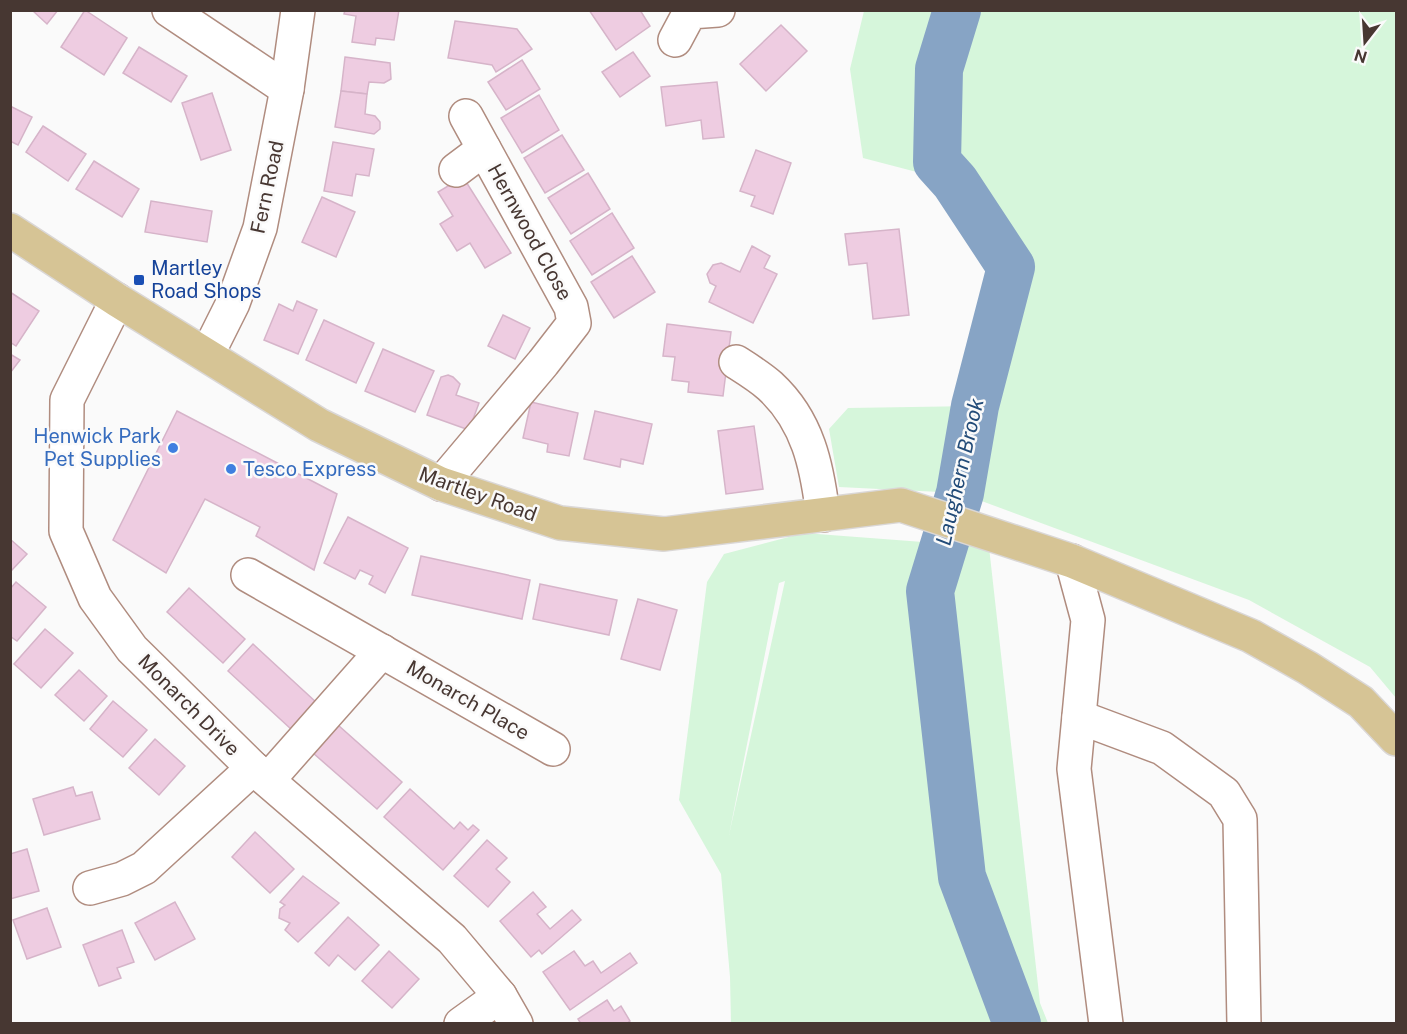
<svg xmlns="http://www.w3.org/2000/svg" width="1407" height="1034" font-family="'Public Sans',sans-serif">
<rect width="100%" height="100%" fill="#fafafa"/>
<g fill="#d6f6db" fill-rule="evenodd">
<path d="M864,11H1396V698L1370,667L1249,600L960,493L839,487L829,429L848,408L975,406L1011,267L955,182L863,158L850,69Z"/>
<path d="M804,533L989,547L1040,1003L1048,1023H731L730,977L721,874L679,800L707,582L724,554ZM785,581L729,835L779,583Z"/>
</g>
<g fill="none" stroke-linecap="round" stroke-linejoin="round">
<path stroke="#87a4c5" stroke-width="48" d="M957,10L939,69L937,162L955,182L1011,267L975,406L960,493L930,591L962,877L1017,1024"/>
</g>
<g fill="#eecce1" stroke="#d6b4c9" stroke-width="1.5">
<path d="M32,10H58L47,24Z"/>
<path d="M85,10L127,38L104,75L61,47Z"/>
<path d="M345,10H399L394,40L376,38L375,45L352,42L356,16L344,14Z"/>
<path d="M589,10H640L650,26L616,50Z"/>
<path d="M455,21L517,29L532,49L496,72L492,65L448,58Z"/>
<path d="M781,25L807,51L766,91L740,64Z"/>
<path d="M139,47L187,76L171,102L123,73Z"/>
<path d="M633,52L650,76L620,97L602,72Z"/>
<path d="M345,57L390,63L391,79L384,83L369,82L367,94L341,91Z"/>
<path d="M522,60L540,89L506,110L488,82Z"/>
<path d="M717,82L724,137L703,139L701,120L666,126L661,87Z"/>
<path d="M341,91L367,94L365,114L375,116L380,122V129L374,134L335,127Z"/>
<path d="M212,93L231,150L201,160L182,103Z"/>
<path d="M539,95L559,130L522,153L501,118Z"/>
<path d="M10,106L32,117L18,145L10,141Z"/>
<path d="M43,126L86,154L68,181L26,152Z"/>
<path d="M562,135L584,170L545,193L524,158Z"/>
<path d="M333,142L374,149L369,176L356,174L352,196L324,191Z"/>
<path d="M756,150L791,163L773,214L751,206L755,196L740,191Z"/>
<path d="M94,161L139,189L122,217L76,189Z"/>
<path d="M588,173L610,209L571,234L548,198Z"/>
<path d="M463,177L511,253L485,268L470,243L457,251L440,224L453,216L438,192Z"/>
<path d="M322,197L355,212L336,257L302,242Z"/>
<path d="M151,201L212,211L207,242L145,232Z"/>
<path d="M612,213L634,248L592,275L570,241Z"/>
<path d="M899,229L909,315L873,319L867,263L849,265L845,234Z"/>
<path d="M752,246L770,256L764,268L777,274L753,323L709,302L716,286L710,283L707,274L713,265L721,263L740,272Z"/>
<path d="M632,256L655,292L614,318L591,282Z"/>
<path d="M10,292L39,311L16,346L10,342Z"/>
<path d="M297,301L317,310L298,354L264,340L279,304L293,311Z"/>
<path d="M503,315L530,328L515,359L488,346Z"/>
<path d="M324,320L374,343L356,383L306,360Z"/>
<path d="M667,324L731,332L723,396L688,392L689,382L672,380L675,357L663,356Z"/>
<path d="M383,349L434,371L415,412L365,391Z"/>
<path d="M10,354L20,360L10,373Z"/>
<path d="M448,375L453,377L460,384L456,395L479,403L469,430L427,415L441,377Z"/>
<path d="M531,402L578,413L569,456L547,452L548,444L523,438Z"/>
<path d="M177,411L337,494L314,570L256,536L260,527L205,499L166,573L113,540Z"/>
<path d="M595,411L652,424L643,464L621,459L620,467L584,459Z"/>
<path d="M754,426L763,489L726,494L718,431Z"/>
<path d="M348,517L408,548L385,593L369,584L373,576L360,570L355,579L324,563Z"/>
<path d="M10,539L27,554L10,572Z"/>
<path d="M421,556L530,580L522,619L412,595Z"/>
<path d="M16,582L46,607L17,641L10,636V589Z"/>
<path d="M540,584L617,600L609,635L533,619Z"/>
<path d="M189,588L245,639L223,663L167,612Z"/>
<path d="M638,599L677,610L660,670L621,659Z"/>
<path d="M45,629L73,653L41,688L14,664Z"/>
<path d="M253,644L317,703L292,730L228,671Z"/>
<path d="M79,670L107,696L84,721L55,695Z"/>
<path d="M113,701L147,730L123,757L90,729Z"/>
<path d="M338,725L402,782L377,809L313,753Z"/>
<path d="M155,739L185,766L159,795L129,768Z"/>
<path d="M73,787L76,796L92,792L100,819L44,835L33,799Z"/>
<path d="M410,789L454,829L460,822L468,830L473,825L479,830L443,870L384,817Z"/>
<path d="M255,832L294,869L270,893L232,857Z"/>
<path d="M487,840L507,858L496,869L510,882L488,907L454,876Z"/>
<path d="M27,849L39,891L10,899V854Z"/>
<path d="M303,876L339,903L298,942L285,930L290,923L279,918L280,909L285,905L280,902Z"/>
<path d="M533,892L546,907L537,914L550,929L572,910L581,920L542,954L539,950L531,957L500,921Z"/>
<path d="M175,902L195,939L155,960L135,923Z"/>
<path d="M47,908L61,947L27,959L13,920Z"/>
<path d="M348,917L379,945L355,970L338,955L329,966L315,953Z"/>
<path d="M122,930L134,962L117,968L121,978L99,986L83,945Z"/>
<path d="M389,951L419,979L392,1008L362,981Z"/>
<path d="M574,951L585,966L593,961L601,973L630,953L637,963L570,1010L543,972Z"/>
<path d="M607,1000L614,1011L621,1006L630,1021L626,1024H581L578,1019Z"/>
</g>
<g fill="none" stroke-linecap="round" stroke-linejoin="round">
<g stroke="#b08c7f" stroke-width="36">
<g id="minor">
<path d="M169,10L287,89"/>
<path d="M675,40L690,12L718,10"/>
<path d="M456,170L484,149"/>
<path d="M117,300L67,400L66,531L95,598L132,649L253,768L452,939L500,996L516,1024"/>
<path d="M207,355L233,303L260,228L287,89L298,10"/>
<path d="M736,362C747,369 760,377 770,386C808,421 817,466 823,515"/>
<path d="M441,484L543,363L574,323L571,307L466,116"/>
<path d="M1072,561L1088,620L1074,769L1106,1024"/>
<path d="M248,575L553,749"/>
<path d="M1079,717L1162,748L1224,793L1240,819L1244,1024"/>
<path d="M268,780L382,651"/>
<path d="M90,888L122,879L144,868L253,768"/>
<path d="M461,1024L500,996"/>
</g>
</g>
<g stroke="#dad7d6" stroke-width="36">
<path id="major" d="M10,230L117,300L319,425L441,484L560,523L664,534L901,505L1072,561L1251,636L1308,668L1361,702L1396,739"/>
</g>
<use href="#minor" stroke="#fff" stroke-width="33"/>
<use href="#major" stroke="#d6c495" stroke-width="33"/>
</g>
<rect fill="#1a4fb4" stroke="#fafafa" stroke-width="2" x="133" y="274" width="12" height="12" rx="3"/>
<g fill="#3f7fe0" stroke="#fafafa" stroke-width="2">
<circle cx="173" cy="448" r="6"/>
<circle cx="231" cy="469" r="6"/>
</g>
<g text-anchor="middle" stroke-width="5" stroke-linejoin="round" paint-order="stroke">
<g font-size="20" fill="#473732" stroke="#fafafa">
<text transform="translate(267 187) rotate(-78)" y="7">Fern Road</text>
<text transform="translate(530 232) rotate(61)" y="7">Hernwood Close</text>
<text transform="translate(478 494) rotate(20)" y="7">Martley Road</text>
<text transform="translate(468 700) rotate(30)" y="7">Monarch Place</text>
<text transform="translate(189 705) rotate(45)" y="7">Monarch Drive</text>
</g>
<g font-size="20" fill="#164399" stroke="#fafafa" text-anchor="start">
<text x="151" y="275">Martley<tspan x="151" dy="23">Road Shops</tspan></text>
</g>
<g font-size="20" fill="#366cbe" stroke="#fafafa" text-anchor="end">
<text x="161" y="443">Henwick Park<tspan x="161" dy="23">Pet Supplies</tspan></text>
<text x="243" y="476" text-anchor="start">Tesco Express</text>
</g>
<g font-size="21" font-style="italic" fill="#224b78" stroke="#fafafa">
<text transform="translate(960 472) rotate(-77)" y="7">Laughern Brook</text>
</g>
</g>
<rect width="1407" height="1034" fill="none" stroke="#473732" stroke-width="24"/>
<g transform="translate(1365 42) rotate(197)" stroke="#fafafa" stroke-width="4.5" paint-order="stroke">
<path d="M0-4.5L10 22L0 15L-10 22Z" fill="#473732"/>
<text y="-9" font-size="16" font-weight="bold" text-anchor="middle" fill="#473732">N</text>
</g>
</svg>
